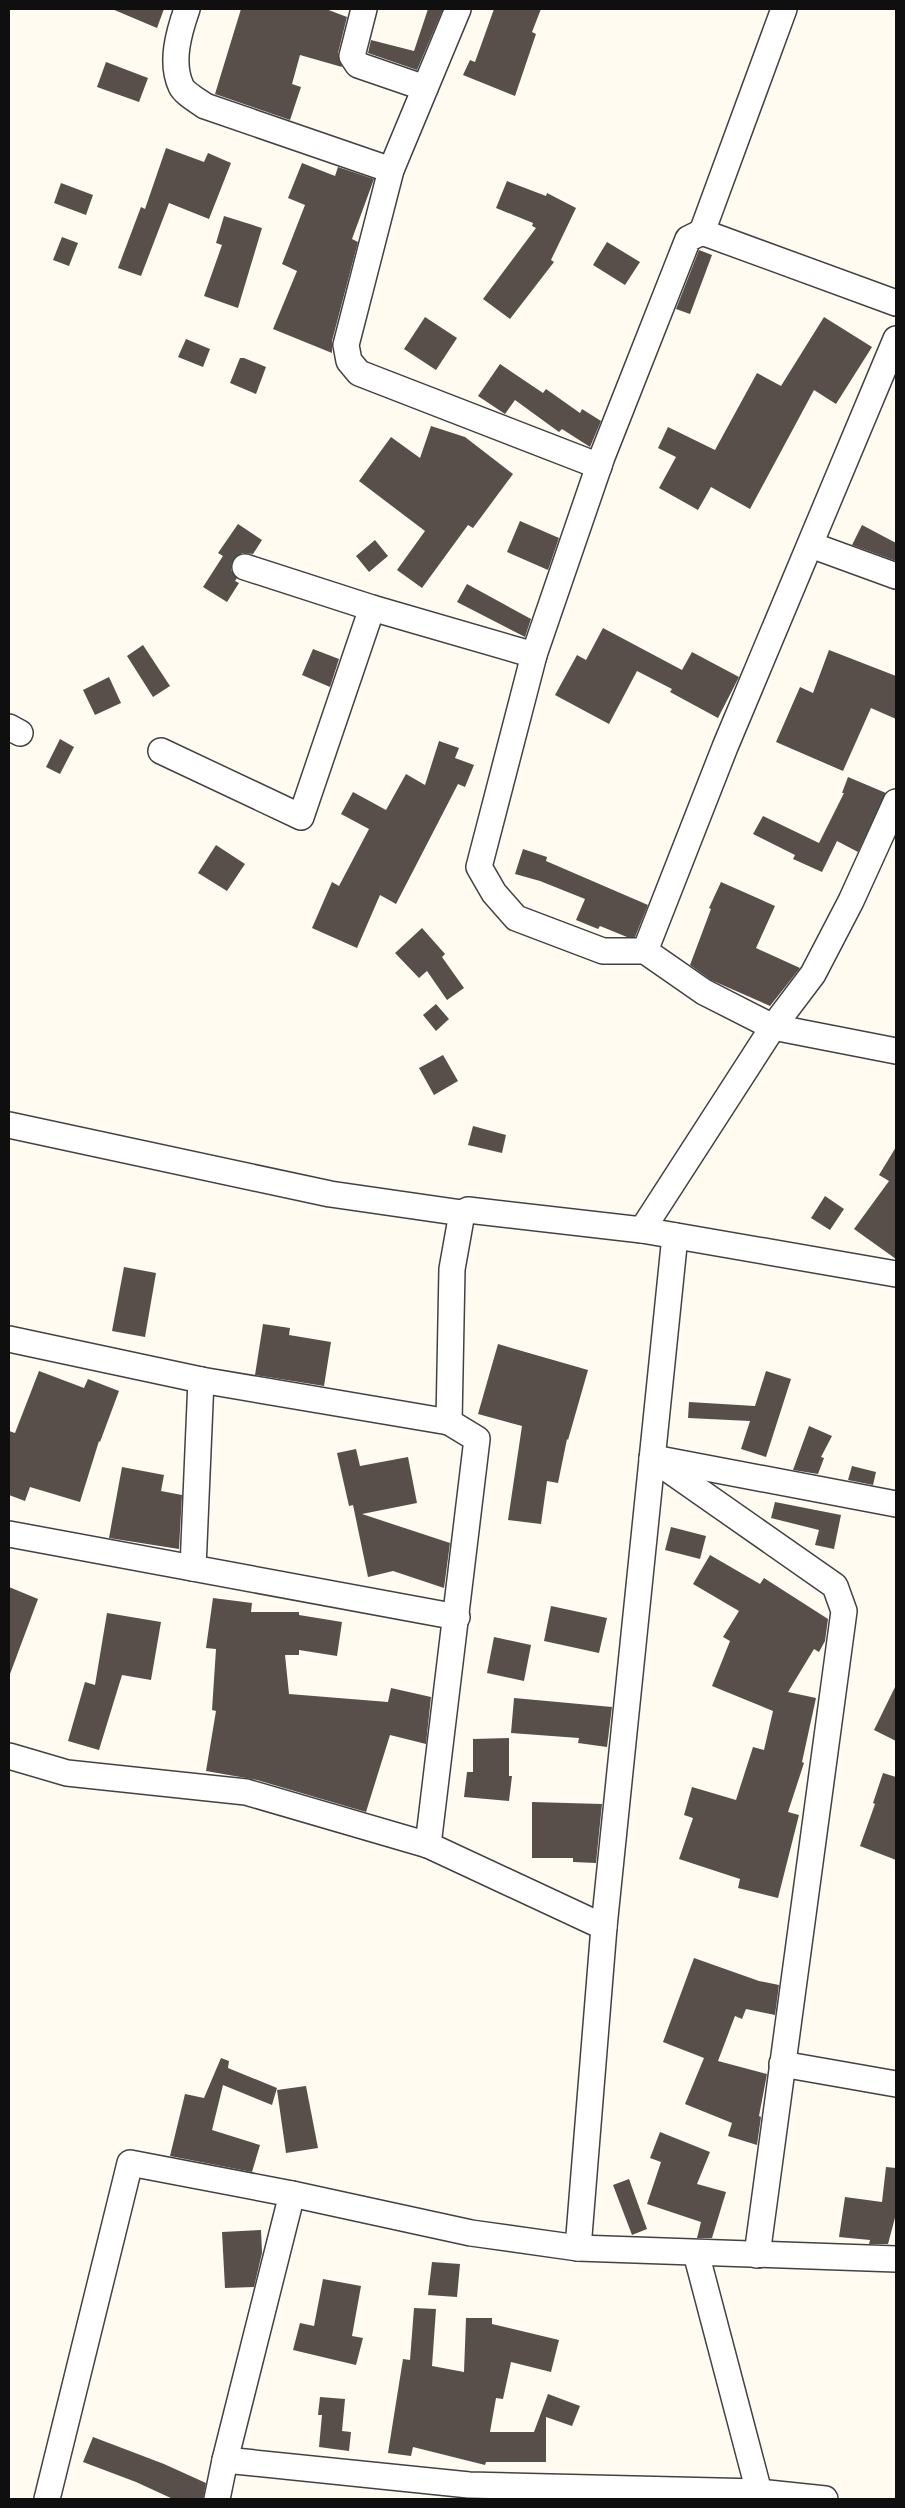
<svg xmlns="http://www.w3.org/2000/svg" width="905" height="2508" font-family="Bitter,serif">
<rect width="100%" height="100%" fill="#fffbf1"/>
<g fill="#584f4a">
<path d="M112,9H164L157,28Z"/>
<path d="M241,9H326L347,17L338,53L342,67L300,55L292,84L301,87L290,120L215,94Z"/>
<path d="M428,9H443L417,70L368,53L371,40L414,51Z"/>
<path d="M494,9H541L532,32L536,34L515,96L463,75L470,60L475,62Z"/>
<path d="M106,62L148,78L139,102L97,87Z"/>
<path d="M166,148L204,162L208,153L231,163L209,219L169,203L141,276L118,268L141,207L145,209Z"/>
<path d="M302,163L335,176L338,167L374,179L352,239L358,242L332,341V353L273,329L297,271L282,264L305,205L288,198Z"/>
<path d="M507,181L546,196L547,193L576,208L551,260L554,262L510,319L483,299L536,228L532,226L533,223L496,208Z"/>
<path d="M61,183L93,195L86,215L54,203Z"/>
<path d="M224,216L262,228L238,308L204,296L222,245L216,243Z"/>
<path d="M62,237L78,243L69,266L53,260Z"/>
<path d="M607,242L640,262L625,285L593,265Z"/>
<path d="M699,250L712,255L690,314L676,309Z"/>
<path d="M425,317L457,338L436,370L404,349Z"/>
<path d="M824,317L872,347L836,404L814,390L750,509L711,487L698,510L659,488L676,457L658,448L668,427L715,450L757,373L781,386Z"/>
<path d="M186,339L210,349L203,367L178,357Z"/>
<path d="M240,358H244L266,367L256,394L230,383Z"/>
<path d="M500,364L543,393L546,389L580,413L582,409L601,421L590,447L562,429L559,432L515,400L505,414L478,396Z"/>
<path d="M431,426L465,437L513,474L473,528L468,525L422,588L397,570L425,531L359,481L391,437L420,458Z"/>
<path d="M520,521L559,538L548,570L507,552Z"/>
<path d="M238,524L262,540L253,554L242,553L232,562L231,570L237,578L235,581L239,583L227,602L203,587L223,556L218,553Z"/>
<path d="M862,525L896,543V561L852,545Z"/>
<path d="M375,540L388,556L369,572L356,556Z"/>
<path d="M467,584L531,619L525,637L457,602Z"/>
<path d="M603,628L682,670L692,652L739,677L718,718L670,692L672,689L637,671L609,724L555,695L577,655L586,660Z"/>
<path d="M143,645L170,686L153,697L127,656Z"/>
<path d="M313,649L339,659L330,687L302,675Z"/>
<path d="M829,650L896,676V719L871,708L843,771L776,742L800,687L813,693Z"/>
<path d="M109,677L121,703L95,715L83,690Z"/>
<path d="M60,739L74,747L60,774L46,767Z"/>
<path d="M439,741L459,748L455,758L474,765L465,787L458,784L396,904L380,895L357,948L312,928L332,882L339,886L369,829L341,814L353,792L386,810L406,774L425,785Z"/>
<path d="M848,777L886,793L858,852L837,841L822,872L793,859L795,855L753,834L763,816L819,843L844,793H842Z"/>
<path d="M216,845L245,864L227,891L198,873Z"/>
<path d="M523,849L547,857L546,861L648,905L635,937H627L600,926L598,929L576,920L585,899L540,881L515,874Z"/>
<path d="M721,882L775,906L756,948L800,968L770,1006L711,980L690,965L711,909L709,908Z"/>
<path d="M422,928L445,954L442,957L464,988L447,1000L427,971L419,978L395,953Z"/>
<path d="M436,1004L449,1019L436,1031L423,1015Z"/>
<path d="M443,1055L458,1081L434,1095L419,1068Z"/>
<path d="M473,1126L506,1135L502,1153L468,1145Z"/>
<path d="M896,1147V1259L854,1229L889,1181L879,1175Z"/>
<path d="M825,1196L844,1209L830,1230L811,1218Z"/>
<path d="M124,1267L156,1273L145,1337L112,1331Z"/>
<path d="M263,1324L290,1328L289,1335L331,1342L324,1386L255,1375Z"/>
<path d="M498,1344L588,1370L568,1440L567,1439L558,1483L547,1481L541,1524L508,1520L522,1426L478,1414Z"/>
<path d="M39,1371L84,1388L88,1379L119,1391L100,1442L99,1441L80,1502L30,1487L25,1501L9,1495V1431L15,1433Z"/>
<path d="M766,1371L791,1379L766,1457L741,1449L750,1421L688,1418L689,1402L755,1406Z"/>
<path d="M809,1426L832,1436L821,1457L824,1458L818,1474L793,1470Z"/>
<path d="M356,1449L360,1466L408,1457L417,1503L362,1514L450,1543L444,1588L393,1571L368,1577L353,1505L349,1506L337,1453Z"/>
<path d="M852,1466L876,1472L873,1485L848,1480Z"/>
<path d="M122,1467L164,1475L161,1491L182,1495L179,1549L109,1538Z"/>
<path d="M775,1502L841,1515L834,1549L815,1545L819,1530L771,1518Z"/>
<path d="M671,1527L706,1536L700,1559L665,1550Z"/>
<path d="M710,1555L760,1584L764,1578L828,1619L825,1641L819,1652L814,1649L788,1692L816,1698L802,1762L804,1763L788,1812L799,1815L778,1898L738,1888L740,1879L679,1859L693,1818L684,1815L692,1787L736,1800L753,1747L764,1750L773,1711L712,1686L730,1641L723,1637L739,1611L693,1584Z"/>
<path d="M9,1587L38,1599L10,1674H9Z"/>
<path d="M213,1598L252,1603L251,1612H299V1615L342,1622L337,1656L299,1650V1655H285L289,1694L388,1702L391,1688L431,1697L426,1744L390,1735L366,1812L257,1780L206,1771L216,1711L212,1710L216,1649L206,1648Z"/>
<path d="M551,1606L607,1618L599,1653L544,1641Z"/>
<path d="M107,1613L161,1622L151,1680L122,1675L99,1750L68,1741L85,1682L95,1685Z"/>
<path d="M494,1637L531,1645L524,1681L487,1673Z"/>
<path d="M896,1685V1741L874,1730Z"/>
<path d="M514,1698L612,1707L607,1747L578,1743L579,1738L511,1733Z"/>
<path d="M509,1738V1776H512L509,1801L464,1797L467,1772H473V1739Z"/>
<path d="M883,1773L896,1777V1860L860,1846L875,1804L873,1803Z"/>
<path d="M532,1802L602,1804L596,1863L573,1862V1858H532Z"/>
<path d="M694,1958L759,1981L779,1985L775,2015L746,2009L742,2019L735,2016L718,2061L767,2074L759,2116L761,2117L757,2145L728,2136L732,2123L685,2104L704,2058L663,2042Z"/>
<path d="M221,2058L229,2061L228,2068L277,2088L272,2105L223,2085L212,2130L260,2145L252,2172L170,2156L185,2094L204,2098Z"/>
<path d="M306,2086L318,2148L286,2153L277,2090Z"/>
<path d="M660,2132L710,2152L697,2184L726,2192L712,2238H697L701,2222L647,2204L661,2162L650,2158Z"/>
<path d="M886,2167L896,2168V2214L888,2244H869L870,2240L839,2237L845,2197L882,2202Z"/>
<path d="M629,2179L647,2229L632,2235L613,2185Z"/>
<path d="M261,2230L262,2253L254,2287L225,2288L222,2232Z"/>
<path d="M432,2262L460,2264L457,2297L428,2295Z"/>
<path d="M323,2279L361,2286L352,2336L363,2338L356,2365L293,2350L300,2323L314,2326Z"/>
<path d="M414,2308L436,2309L432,2366L464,2372L466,2318H492V2324L559,2340L551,2372L511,2362L503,2399L496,2398L490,2432H534L548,2394L580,2406L572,2426L546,2417V2462H486L485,2465L413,2447L411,2456L388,2453L403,2359L410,2360Z"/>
<path d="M320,2397L345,2399L342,2431L351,2432L349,2451L319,2447L322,2415H318Z"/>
<path d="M93,2437L164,2464L206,2483L203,2499H173L136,2482L83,2462Z"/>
</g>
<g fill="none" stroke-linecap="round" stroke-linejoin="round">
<g stroke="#424242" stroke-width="28">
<g id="minor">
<path d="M187,9C179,32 170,62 181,86C184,93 198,101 205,106L391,170"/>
<path d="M364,9L352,56L358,65L425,88"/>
<path d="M458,9L391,170L346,345L349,361L359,373L599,466"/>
<path d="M702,232L784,9"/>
<path d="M896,303L702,232L688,239L602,457L534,655L479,867L494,893L516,918L603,951H645L704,992L773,1027L896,1051"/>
<path d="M811,545L896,576"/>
<path d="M245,567L372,608L534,655"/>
<path d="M9,727L20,733"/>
<path d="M161,751L301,817L372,608"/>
<path d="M645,951L725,747L896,339"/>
<path d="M9,1125L330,1194L462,1213"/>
<path d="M642,1230L773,1027L813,974L851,901L896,802"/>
<path d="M9,1339L201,1380L449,1422"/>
<path d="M652,1458L835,1586L844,1611L757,2255"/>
<path d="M659,1459L896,1504"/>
<path d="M9,1534L457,1617"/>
<path d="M193,1568L201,1380"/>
<path d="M9,1756L67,1773L246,1792L428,1845L604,1927"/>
<path d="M428,1845L477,1439L449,1422L452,1269L462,1213L468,1210L642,1230L896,1274"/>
<path d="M782,2064L896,2084"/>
<path d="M578,2248L604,1927L675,1236"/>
<path d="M696,2253L759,2492L767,2499"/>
<path d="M225,2460L469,2485L759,2492L825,2499"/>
<path d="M47,2499L130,2163L292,2194L471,2233L578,2248L896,2259"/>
<path d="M217,2499L225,2460L292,2194"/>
</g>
</g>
<use href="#minor" stroke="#fff" stroke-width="25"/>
</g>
<rect width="905" height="2508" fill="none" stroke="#0f0f0f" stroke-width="20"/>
</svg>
